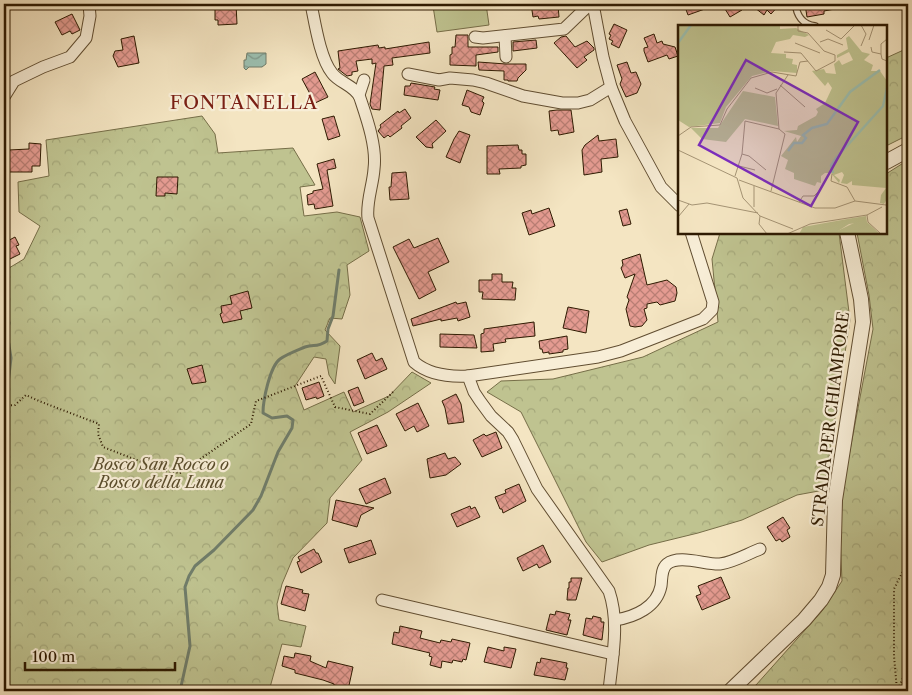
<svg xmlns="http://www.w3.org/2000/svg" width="912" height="695" font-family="'Libre Caslon Text',serif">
<defs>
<pattern id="forest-crowns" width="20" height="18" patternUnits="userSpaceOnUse" patternTransform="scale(1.25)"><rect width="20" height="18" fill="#bfc390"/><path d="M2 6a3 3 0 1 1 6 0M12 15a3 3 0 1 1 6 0" fill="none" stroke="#a4a77a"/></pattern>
<pattern id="water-waves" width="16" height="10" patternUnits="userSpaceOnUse" patternTransform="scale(1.25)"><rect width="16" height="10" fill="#9cbfb0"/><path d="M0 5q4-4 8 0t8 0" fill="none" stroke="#809a8d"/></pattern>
<pattern id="building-cross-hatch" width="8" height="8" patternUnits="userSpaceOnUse" patternTransform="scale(1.25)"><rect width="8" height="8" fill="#e49b91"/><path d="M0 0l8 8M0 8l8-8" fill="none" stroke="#b97e74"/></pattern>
</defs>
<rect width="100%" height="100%" fill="#f4e5c2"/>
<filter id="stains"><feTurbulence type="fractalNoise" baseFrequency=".004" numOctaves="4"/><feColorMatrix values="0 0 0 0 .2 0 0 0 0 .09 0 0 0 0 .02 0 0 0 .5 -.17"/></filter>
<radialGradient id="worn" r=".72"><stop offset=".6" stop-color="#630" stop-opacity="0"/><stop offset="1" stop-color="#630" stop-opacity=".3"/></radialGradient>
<path fill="#bfc390" stroke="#766e48" d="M452,4H486L489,25L437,32L433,6Z"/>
<g fill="url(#forest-crowns)" stroke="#766e48">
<path d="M908,48V135L886,146V58Z"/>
<path d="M202,116L215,134L218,153L293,148L315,185L300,187L304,216L337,212L360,217L369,251L347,265L350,295L342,319L330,318L325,330L340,346L335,384L329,375L326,359L314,357L295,386L304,410L344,392L353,412L389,396L412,372L431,383L388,412L350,432L362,460L330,498L327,523L293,558L282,584L277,604L279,620L306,626L301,647L282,644L269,691H4V271L24,259L40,226L19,212L18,182L49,176L46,140Z"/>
<path d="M908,160V691H747L756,685L822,611L842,581L840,535L843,487L873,329L869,295L857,233L886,232V174Z"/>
<path d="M720,233H839L850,320L824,490L797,495L742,520L698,533L649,545L602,562L586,542L521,412L487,392L501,381L553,379L643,357L718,322L712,259Z"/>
</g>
<path fill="url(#water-waves)" stroke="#707d6a" d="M247,53H266V64L262,67H249L246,70L244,68V60H246Z"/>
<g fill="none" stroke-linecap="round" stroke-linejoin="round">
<g stroke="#707d6a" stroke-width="3">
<path d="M4,314L9,323L7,333L11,358L7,392L4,405"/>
<path d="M180,691L190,646L185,587L189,576L195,566L214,550L253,510L261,496L278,452L292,428L293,420L287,416L272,418L263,413C263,400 270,366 280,359C287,354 298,350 305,347C315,344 316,348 327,341L328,329L333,316L339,270"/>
</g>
</g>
<g fill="url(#building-cross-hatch)" stroke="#2e1a01">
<path d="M215,4H236L237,24L218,25V20H215Z"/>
<path d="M531,4L558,5L559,17L539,19L538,16L533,17Z"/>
<path d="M684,4H716V5L688,15Z"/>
<path d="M722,4H739L742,10L730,17Z"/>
<path d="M750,4H780L771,14L767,10L764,15Z"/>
<path d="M805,4H839L840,8L824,11V14L807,17Z"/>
<path d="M72,14L80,30L72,34L70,31L62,35L55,22Z"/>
<path d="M614,24L627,30L619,48L611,44L613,41L609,39L611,35L609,34Z"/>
<path d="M654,34L657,43L662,41L663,44L675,47L678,56L669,59L667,55L648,62L644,51V48L648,47L644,38Z"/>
<path d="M456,35H468V47H498V52L476,55V66L450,65V55L452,54V47H455Z"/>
<path d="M134,36L139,63L118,67L113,56L115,51L123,50L121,39Z"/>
<path d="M566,36L575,47L587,41L594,48V50L584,57L587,60L577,68L554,43L561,37Z"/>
<path d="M536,40L537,48L513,51V42Z"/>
<path d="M429,42L430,53L392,58L393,65L384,66L380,110L372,109L370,104L376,63L372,64V59L356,61L358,71L352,72V75L347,76L338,69L340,68L338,51L378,45L379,48L385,47V49Z"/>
<path d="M478,62L506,64H526V70L518,78L517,81H508V80H504V71L479,70Z"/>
<path d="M627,62L631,73L636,72L641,84L637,93L626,97L620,84L622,79L617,65Z"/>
<path d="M315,72L328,97L315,103L302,79Z"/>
<path d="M411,83L435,87L434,89L440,90L438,100L404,95L405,86H410Z"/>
<path d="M467,90L484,97L482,101L484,103L480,115L471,112L469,107L462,105Z"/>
<path d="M405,109L411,118L401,126L402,128L390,137L388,135L384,138L378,131L381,127L380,125L398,111L399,113Z"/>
<path d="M557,110H571L574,132L559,135L558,130L551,131L549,111Z"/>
<path d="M334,116L340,136L328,140L322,119Z"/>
<path d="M436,120L446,131L432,144L433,148L426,147L416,137Z"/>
<path d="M459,131L470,135L460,163L446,157L454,139Z"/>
<path d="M598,135L599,141L616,139L618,157L601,159L602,172L584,175L582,150L585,145Z"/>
<path d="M29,143L41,144L40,166H32V172H8L9,150L29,149Z"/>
<path d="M518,145L519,150H522V154H526V165L521,166V168L499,169L500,174H487V146Z"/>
<path d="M334,159L336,168L327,170L333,206L315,209L314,204L308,205L307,195L313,193V191L323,189L317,164Z"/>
<path d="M406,172L409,199L390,200L389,187H391L392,173Z"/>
<path d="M157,177H178L177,194L165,193V196H156Z"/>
<path d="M549,208L555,226L529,235L522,213L531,210L532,214Z"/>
<path d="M627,209L631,224L623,226L619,211Z"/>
<path d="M15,237L19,245L16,246L20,254L4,262V243Z"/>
<path d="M438,238L449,262L428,272L436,290L419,299L393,247L409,239L414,248Z"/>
<path d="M640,254L647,285L667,280L676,287L677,293L675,301L660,305L657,302L647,304V308L644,309L647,320L642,326L635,327L630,326L626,309L629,300L627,297L635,274L625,278L621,268L623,265L622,260Z"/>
<path d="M492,274H502V282H513L512,288H516L515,300L482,299L483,292H479V280H492Z"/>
<path d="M248,291L252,308L240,311L242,319L223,323L220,314L222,313L221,306L232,304L230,296Z"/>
<path d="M456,302L457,304L466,302L470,317L458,321L457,318L441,321V319L413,326L411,319Z"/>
<path d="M568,307L589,311L586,333L563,328Z"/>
<path d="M534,322L535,336L505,339L506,342L493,344L494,351L481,352V334L484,333V329Z"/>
<path d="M440,334L474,335L477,348L440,347Z"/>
<path d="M567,336L568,349L563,350V352L549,354V352L543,353L542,349H540L539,341Z"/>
<path d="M372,353L376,361L382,358L387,369L365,379L357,360Z"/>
<path d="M202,365L206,382L192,384L187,369Z"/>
<path d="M319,382L324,396L317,399L316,397L306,400L302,388Z"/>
<path d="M358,387L364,402L354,406L348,391Z"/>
<path d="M456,394L461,404L464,422L448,424L445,408L442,401Z"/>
<path d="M418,403L429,426L417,432L414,426L405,431L396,414Z"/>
<path d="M377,425L387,446L367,454L358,433Z"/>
<path d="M496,432L502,448L482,457L473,440L484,434L486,436Z"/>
<path d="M445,453L448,459L455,457L461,464L446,475L430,478L427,459Z"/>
<path d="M385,478L391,493L366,504L359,489Z"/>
<path d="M519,484L526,501L503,513L502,509H500L495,497L506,493L505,490Z"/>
<path d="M336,500L374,508L361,515L357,527L332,520Z"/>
<path d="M470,506L471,509L475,507L480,517L457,527L451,514Z"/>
<path d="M783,517L790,528L787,530L790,537L782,542L780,539L776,541L767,527Z"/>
<path d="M371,540L376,554L349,563L344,549Z"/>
<path d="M543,545L551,562L539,568L537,564L523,571L517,558Z"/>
<path d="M314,549L316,553H318L322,562L301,573L297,562L300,561L298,557Z"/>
<path d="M721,577L730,598L702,610L696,596L701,594L698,586Z"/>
<path d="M571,578H582L576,600H567L568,588H569V582H571Z"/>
<path d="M286,586L303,590L302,593L309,594L305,611L281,604Z"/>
<path d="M556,611L570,614L568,620H571L567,635L546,630L550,614L555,615Z"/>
<path d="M593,616L601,618V622H604L602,640L583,635L586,618L592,619Z"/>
<path d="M400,626L422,631L420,638L440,643L441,640L451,642L452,639L470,643L466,660L463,659L462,662L453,660L452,663L442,661L441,668L430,665L432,657L429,656L430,653L392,644L394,632L399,633Z"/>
<path d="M488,647L504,651V647L516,649L511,668L484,662Z"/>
<path d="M295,653L311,656L310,661L326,668L328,661L353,667L348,690L334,687V684L323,680L295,673V670L282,666L284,656L294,658Z"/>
<path d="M541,658L567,663L566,668H568L565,680L534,675L537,662L540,663Z"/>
</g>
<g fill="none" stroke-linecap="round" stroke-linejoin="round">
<g stroke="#604d31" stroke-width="8">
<path id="service" d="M796,4C796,15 803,25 815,26"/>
</g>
<g stroke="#604d31" stroke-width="13">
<g id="minor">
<path d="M311,4C315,23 320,58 332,73C339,83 356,86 360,98C367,119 377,147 374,169C373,185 366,202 368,218L414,362C429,375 449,377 468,376L474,392L480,401L491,416L508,432L513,440L537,489L609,591C620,623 612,659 609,691"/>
<path d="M593,4L603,57L611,87L625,121L661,187L680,206"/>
<path d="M505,36L506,57"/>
<path d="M475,37L483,38L564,29L590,4"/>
<path d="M408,74L439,80L450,78L473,80L486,83L523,96L562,103H578L590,100L611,87"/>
<path d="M359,95L364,80"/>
<path d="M4,97L14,81L43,67L70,57L86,38L90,16L89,4"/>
<path d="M468,376L598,357L621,351L703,319L712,310L713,302L691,232"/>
<path d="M382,600L613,654"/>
<path d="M615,620C635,617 657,607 661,586C662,579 661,569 667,564C679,554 706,565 720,564C734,562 747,554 760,549"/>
</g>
</g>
<g stroke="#604d31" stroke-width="16">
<g id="tertiary">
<path d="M886,162L908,150"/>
<path d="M730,691L804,620L821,600L829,587L833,575L835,500L863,322L861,299L847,232"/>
</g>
</g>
<g stroke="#2e1a01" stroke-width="2" stroke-dasharray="1 2.5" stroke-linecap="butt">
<path d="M4,406L15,405L26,395L39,401L99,424L98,434L103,447L165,471L180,473L251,424L256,401L321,376L335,407L370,414L393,392"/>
<path d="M898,689L908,667"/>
<path d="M897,690L894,656V589L902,573L908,567"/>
</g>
<use href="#service" stroke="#f8eed7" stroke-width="5.5"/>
<use href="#minor" stroke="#f8eed7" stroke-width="11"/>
<use href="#tertiary" stroke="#f8eed7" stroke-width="14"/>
</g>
<g text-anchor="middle" stroke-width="4.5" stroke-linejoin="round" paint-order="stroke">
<g font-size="16" fill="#2e1a01" stroke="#f8eed7">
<text transform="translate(830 419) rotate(-83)" y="6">STRADA PER CHIAMPORE</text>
</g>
<g font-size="16" font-style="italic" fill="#5a4d2c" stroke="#f8eed7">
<text x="161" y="470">Bosco San Rocco o<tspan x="161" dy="18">Bosco della Luna</tspan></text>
</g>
<g font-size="19" letter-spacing="1" fill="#7a1f14" stroke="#f8eed7">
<text x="244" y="109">FONTANELLA</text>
</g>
</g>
<g transform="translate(678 25)">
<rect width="209" height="209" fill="#f4e5c2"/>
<path d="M188,191L189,197L202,209H153L176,198L175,193Z" fill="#bfc390"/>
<path d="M0,0H102V4L118,3L131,10L127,12L115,10L112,14L98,17L93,28L108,29V33L115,34L114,39L119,40V48L94,46L74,51L48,82L42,98L11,102L0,95ZM171,11L184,27L192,29L186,35L195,40L193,46H202L209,56V174L206,179L202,178L203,170L208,163L174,160V156L169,159L163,158L166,150L164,147L156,150L162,155L161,158L153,148H147L143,151V158L139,157L137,161L116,154V148L107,144L110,135L103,131L118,112L119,117L123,111L106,106L119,105L120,101L138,91L140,87L138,84L147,78L154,63L150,57L147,61L134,46L146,44L148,48L158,49L156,39L161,35L164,40L175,35L171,27L159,33V30L170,24L168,13ZM65,66L97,72L100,101L67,94L48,117L24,114L13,103H40ZM175,193L179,198L171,199L157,208L121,209L125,202Z" fill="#bfc390"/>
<path fill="none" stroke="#9cbfb0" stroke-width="2.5" d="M0,18L13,0M110,126L116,118H124L128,113L125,110L134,103L149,99L172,67L202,45M155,148L153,141L158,133L205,81L209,63"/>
<path fill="none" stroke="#a59475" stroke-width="1" d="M148,5L163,14L177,0M191,15L196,0M142,17L150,14L165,20M117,18L142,28M183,21L188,9L183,0M193,22L194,27L203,29L204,34L209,36M106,27L123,28L138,46L157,36V30L146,26L130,8L120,6V0M203,29V19L209,14M102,60L127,82M77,63L89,68L99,64M0,111L13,102L42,100L49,84L73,53L94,47L118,51L122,37L130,36M0,125L59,153L65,173L82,191L115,204M64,129L71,131L88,145M61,141L77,145M154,149L153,156L169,162L177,176M57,151L64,129L67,96L101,104M61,155L137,183H157L177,176L208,180M76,161V182M93,166L107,109L101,104L98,68L110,50M0,175L14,180L29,178L80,188M121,177L125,171H136L142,165M189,190L190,197L203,209M82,191L81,199L89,209M0,192L11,179M109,209L132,199L189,190L204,182"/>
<path fill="#7b2cbf" fill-opacity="0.15" stroke="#7b2cbf" stroke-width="2.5" d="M68,35L180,97L133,181L21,120Z"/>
<rect width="209" height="209" fill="none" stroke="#2e1a01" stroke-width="2.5"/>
</g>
<rect width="912" height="695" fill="none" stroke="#f4e5c2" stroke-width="20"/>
<rect x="5" y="5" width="902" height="685" fill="none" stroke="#2e1a01" stroke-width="2.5"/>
<rect x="10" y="10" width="892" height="675" fill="none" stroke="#2e1a01"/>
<path d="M25 662v8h150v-8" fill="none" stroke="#2e1a01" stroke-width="2.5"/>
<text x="32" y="662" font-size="15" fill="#2e1a01" stroke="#f8eed7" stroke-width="4" paint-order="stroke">100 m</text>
<rect width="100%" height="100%" filter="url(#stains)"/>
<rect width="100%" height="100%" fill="url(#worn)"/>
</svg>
